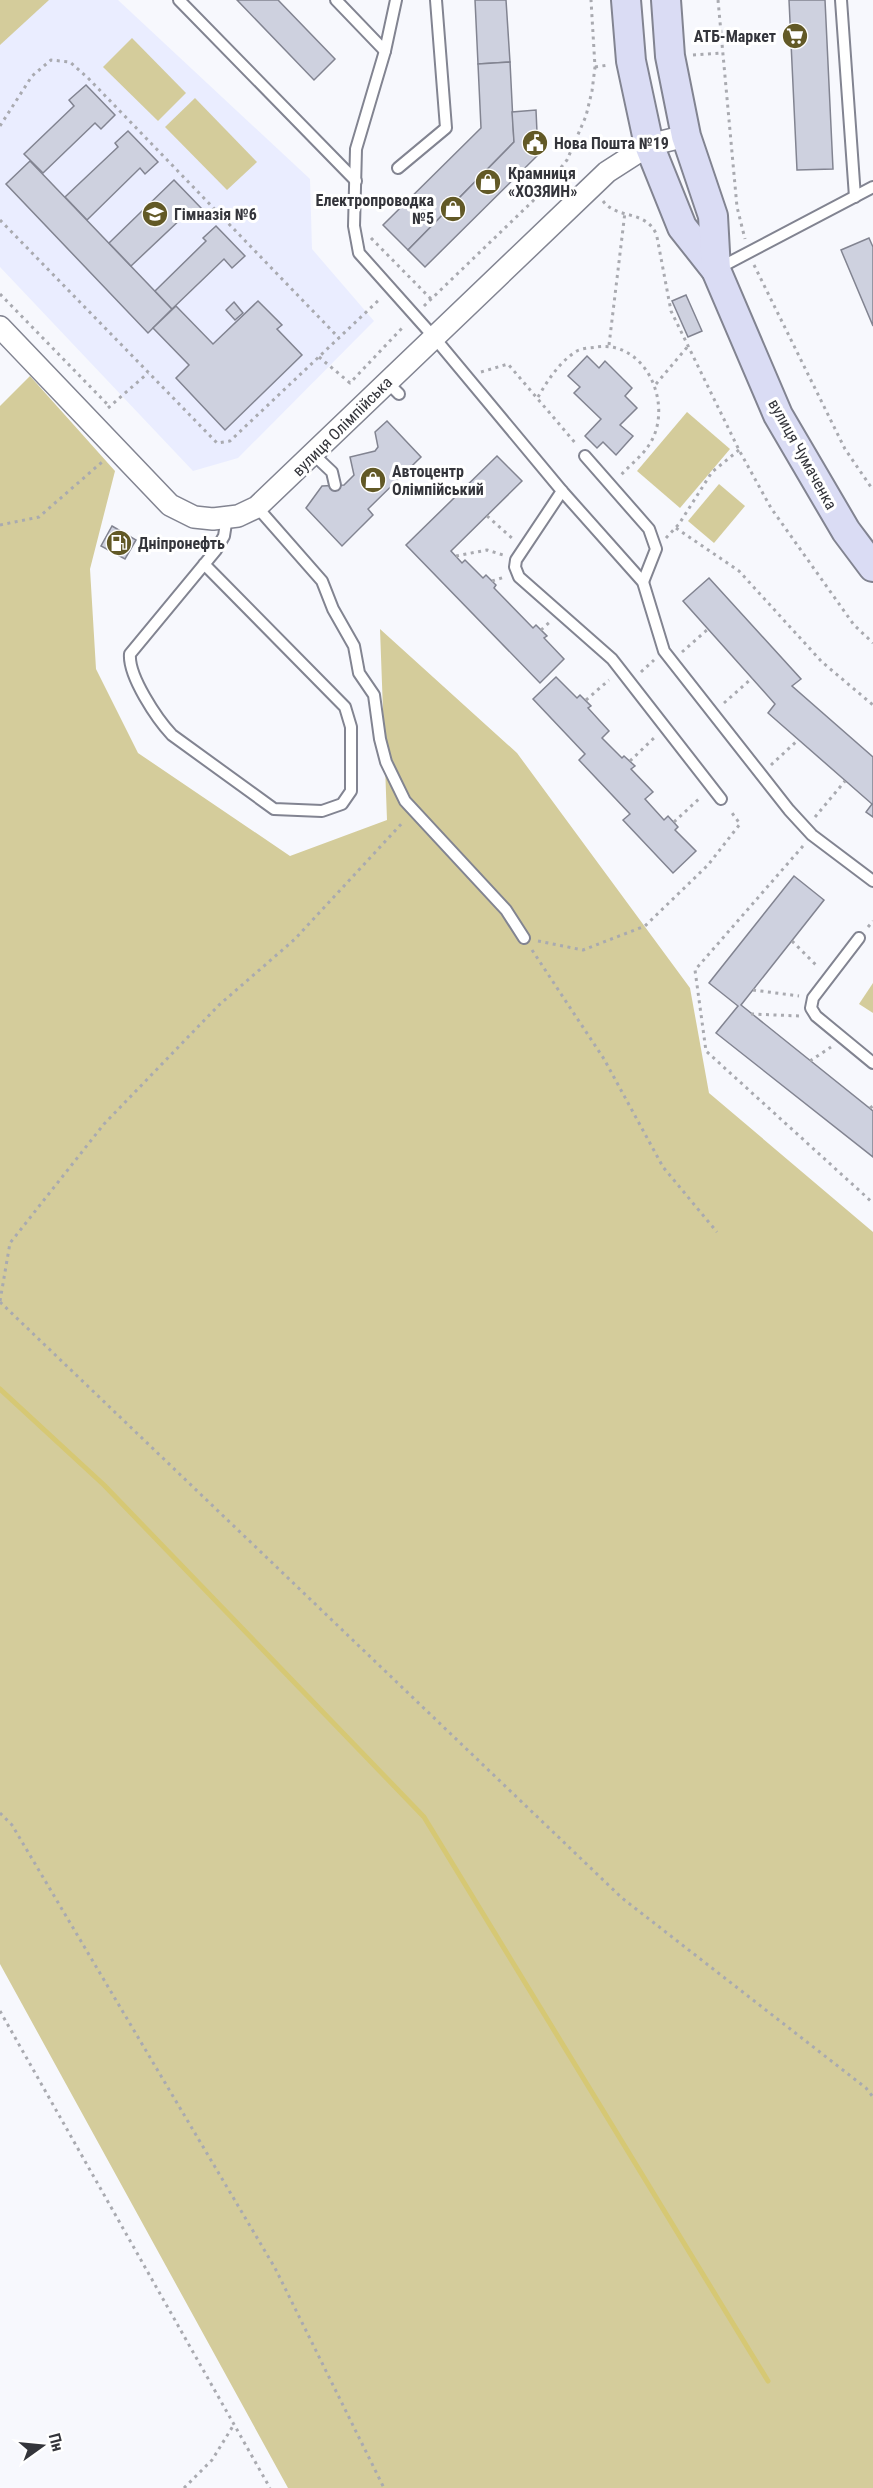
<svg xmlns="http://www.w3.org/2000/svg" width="873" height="2488" font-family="'Roboto Condensed',sans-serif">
<rect width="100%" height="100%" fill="#f7f8fd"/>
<path fill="#eaedff" d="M0,0H118L310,179L312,249L374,321L238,458L193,471L0,267Z"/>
<g fill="#d4cc9b">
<path d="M0,0H49L0,45Z"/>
<path d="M132,38L186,93L158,121L103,67Z"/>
<path d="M195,98L257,162L227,190L165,127Z"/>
<path d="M30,376L115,471L90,569L96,669L138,753L290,856L387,820L380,629L517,753L690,988L709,1093L873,1232V2488H288L0,1964V406Z"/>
<path d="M687,412L730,449L680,508L637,471Z"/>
<path d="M719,484L745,506L714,543L688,521Z"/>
<path d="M873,983V1013L859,1004Z"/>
</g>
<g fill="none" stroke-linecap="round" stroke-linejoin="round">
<path stroke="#d6c874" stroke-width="5" d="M0,1389L104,1485L424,1817L768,2381"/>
</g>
<g fill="#ced1df" stroke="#828491" stroke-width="1.5">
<path d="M237,0H278L335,59L314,80Z"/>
<path d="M475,0H506L510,62L478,64Z"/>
<path d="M789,0H825L833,169L797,170Z"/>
<path d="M510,62L514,142L408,250L383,225L481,128L478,64Z"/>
<path d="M86,85L115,115L101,129L95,123L43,173L24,154L74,106L69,100Z"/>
<path d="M536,110L538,155L425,267L408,250L514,142L512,112Z"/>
<path d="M128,131L158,162L145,174L140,168L87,220L65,197L118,147L115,143Z"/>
<path d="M30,161L172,309L148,333L6,184Z"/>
<path d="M174,180L202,209L190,221L184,216L131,266L109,243Z"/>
<path d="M216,226L245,256L232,268L224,259L172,309L155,291L206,241L203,238Z"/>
<path d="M869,238L873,247V326L841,250Z"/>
<path d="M686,295L702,331L688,337L672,301Z"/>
<path d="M258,301L282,325L277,329L302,355L225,430L176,378L189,365L153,328L176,306L213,344Z"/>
<path d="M234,302L243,313L235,320L226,310Z"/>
<path d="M587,356L599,368L605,361L632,388L625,396L637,408L620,425L633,436L616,455L603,442L597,448L585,436L601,419L574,393L580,387L568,376Z"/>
<path d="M387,421L421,457L368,509L373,515L342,546L306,508L322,486L344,485L354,475L350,457L375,451L378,447L375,432Z"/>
<path d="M497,456L522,481L451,551L462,563L465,560L483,578L486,575L496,585L494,588L533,628L536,625L547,636L544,638L564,659L540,683L406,545Z"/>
<path d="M112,526L136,540L125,559L101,546Z"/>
<path d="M709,578L801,679L792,686L873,757V817L866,812L872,804L768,713L775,704L683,601Z"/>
<path d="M556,677L577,698L580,695L591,706L588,708L609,731L602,738L622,758L624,756L635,766L631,769L653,792L645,799L664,820L668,816L678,827L675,830L696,851L673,873L623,820L630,814L579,760L585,754L533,699Z"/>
<path d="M794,876L824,900L741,1005L873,1111V1157L716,1033L738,1006L709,983Z"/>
</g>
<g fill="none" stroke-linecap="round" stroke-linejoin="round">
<g stroke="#828491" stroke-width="14">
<g id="lane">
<path d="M179,0L356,181"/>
<path d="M336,0L385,51"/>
<path d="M396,0L385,51L356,149L354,226L359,253L433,336L562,491L643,582L664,651L789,810L812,835L873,881"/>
<path d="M841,0L855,197"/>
<path d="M398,168L446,128L436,0"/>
<path d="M719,268L873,187"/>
<path d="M387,382L399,394"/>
<path d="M314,455L332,472L335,485"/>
<path d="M585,456L649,529L656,549L643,582"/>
<path d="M562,491L516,560L515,567L519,577L612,659L721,799"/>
<path d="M257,507L322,581L333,609L354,646L359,673L374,695L380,739L386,762L405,801L506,910L524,938"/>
<path d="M204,564L345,707L351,727V791L342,804L322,811L274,809L172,735C157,719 128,676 130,654L216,550L224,536L227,517"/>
<path d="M859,938L813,998L811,1008L816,1016L873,1063"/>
</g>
</g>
<g stroke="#828491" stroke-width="24">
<path id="street" d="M0,327L170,505L194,517L213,519L238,516L257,507L607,172L649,145L686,136"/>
</g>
<g stroke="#828491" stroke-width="32">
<g id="secondary">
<path d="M626,0L631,61L649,145L682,227L716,270L778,415L846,531L873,567"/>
<path d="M666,0L670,56L686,136L713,216L716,270"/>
</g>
</g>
<g stroke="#a9aab0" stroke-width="3" stroke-dasharray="3 4.5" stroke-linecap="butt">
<path d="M718,0L737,207L745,239"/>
<path d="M693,55L721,53"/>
<path d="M595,67L608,65"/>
<path d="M0,126L32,76L51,60L70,62L88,78L339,338"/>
<path d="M603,201C617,220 647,209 657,236"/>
<path d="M0,220L217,443L230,441L381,298"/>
<path d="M657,237L671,311L739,450L771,508L854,625L873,643"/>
<path d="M371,238L431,299"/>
<path d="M754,265L845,449L873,490"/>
<path d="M0,294L110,407"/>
<path d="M424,306L538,196L567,160L586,116L592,91L595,67L591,0"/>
<path d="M609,345L625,212"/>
<path d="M319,357L350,383L404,326"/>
<path d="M481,372L508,364L577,445"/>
<path d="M656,384L689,345"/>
<path d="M538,397C548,380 558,364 575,352C581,348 590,348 597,347C646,340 675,406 649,445C642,456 630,465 621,475"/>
<path d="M108,408L148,373"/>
<path d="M487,516L513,539"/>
<path d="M0,525L39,517L102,462"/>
<path d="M676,528L739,571L822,662L873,705"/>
<path d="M666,538L679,524L712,472L739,450"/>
<path d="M456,556L487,550L503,555"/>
<path d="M492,581L505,577"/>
<path d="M541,630L551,621"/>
<path d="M682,652L708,629"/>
<path d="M641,672L654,660"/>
<path d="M586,700L609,680"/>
<path d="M724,703L752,678"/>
<path d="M630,761L655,737"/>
<path d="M771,765L798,740"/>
<path d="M815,817L845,781"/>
<path d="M674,822L701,797"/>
<path d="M803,846L695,970L706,1051L873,1203"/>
<path d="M868,927L873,921"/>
<path d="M538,941L583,950L645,926L708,865L740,824L730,810"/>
<path d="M792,941L818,967"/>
<path d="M532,950L604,1059L663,1167L717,1232"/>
<path d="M753,990L799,996"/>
<path d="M751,1014L800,1016"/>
<path d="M810,1061L831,1047"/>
<path d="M870,1108L873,1106"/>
<path d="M0,1301L10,1243L104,1124L219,1005L295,939L404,821"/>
<path d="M0,1302L622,1898L866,2088L873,2097"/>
<path d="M0,1813L12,1825L275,2268L384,2488"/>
<path d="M0,2011L270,2488"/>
<path d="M184,2488L212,2460L233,2426"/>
</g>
<use href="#lane" stroke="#fff" stroke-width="10"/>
<use href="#street" stroke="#fff" stroke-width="21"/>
<use href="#secondary" stroke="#dadcf4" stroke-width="28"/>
</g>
<defs>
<g id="supermarket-disc" transform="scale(1.35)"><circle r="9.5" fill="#625926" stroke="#fff"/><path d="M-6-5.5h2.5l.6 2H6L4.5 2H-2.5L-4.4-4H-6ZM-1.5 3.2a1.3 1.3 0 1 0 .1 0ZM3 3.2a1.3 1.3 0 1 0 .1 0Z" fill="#fff"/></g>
<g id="civic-disc" transform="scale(1.35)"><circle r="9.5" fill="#625926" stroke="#fff"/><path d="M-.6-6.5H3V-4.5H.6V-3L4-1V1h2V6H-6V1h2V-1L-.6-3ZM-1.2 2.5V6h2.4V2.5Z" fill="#fff"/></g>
<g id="shop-disc" transform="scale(1.35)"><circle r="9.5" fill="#625926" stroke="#fff"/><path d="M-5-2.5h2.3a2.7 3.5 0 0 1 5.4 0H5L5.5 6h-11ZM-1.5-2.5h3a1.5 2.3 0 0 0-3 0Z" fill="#fff"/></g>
<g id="school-disc" transform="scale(1.35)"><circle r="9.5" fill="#625926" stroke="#fff"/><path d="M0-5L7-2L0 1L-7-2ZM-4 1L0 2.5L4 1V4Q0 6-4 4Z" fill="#fff"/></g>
<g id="fuel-disc" transform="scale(1.35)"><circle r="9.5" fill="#625926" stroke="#fff"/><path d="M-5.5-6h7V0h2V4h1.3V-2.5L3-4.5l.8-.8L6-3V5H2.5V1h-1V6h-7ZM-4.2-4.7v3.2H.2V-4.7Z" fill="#fff"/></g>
</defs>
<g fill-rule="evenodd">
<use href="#supermarket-disc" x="795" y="36"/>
<use href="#civic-disc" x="535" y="143"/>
<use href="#shop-disc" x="488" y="182"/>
<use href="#shop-disc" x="453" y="209"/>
<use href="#school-disc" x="155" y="214"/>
<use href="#shop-disc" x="373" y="480"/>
<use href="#fuel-disc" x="119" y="543"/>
</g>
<g text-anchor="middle" stroke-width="6" stroke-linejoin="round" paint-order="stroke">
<g font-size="16" font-weight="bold" fill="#34353b" stroke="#fff" text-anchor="start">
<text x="776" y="42" text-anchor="end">АТБ-Маркет</text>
<text x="554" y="149">Нова Пошта №19</text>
<text x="508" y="179">Крамниця<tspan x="508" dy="18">«ХОЗЯИН»</tspan></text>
<text x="434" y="206" text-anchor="end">Електропроводка<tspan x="434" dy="18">№5</tspan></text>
<text x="174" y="220">Гімназія №6</text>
<text x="392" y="477">Автоцентр<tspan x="392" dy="18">Олімпійський</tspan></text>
<text x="138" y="549">Дніпронефть</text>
</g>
<g font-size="16" fill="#34353b" stroke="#fff">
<text transform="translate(342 426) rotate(-45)" y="6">вулиця Олімпійська</text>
<text transform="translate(803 454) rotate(61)" y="6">вулиця Чумаченка</text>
</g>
</g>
<g transform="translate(42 2446) rotate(75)" stroke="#ffffff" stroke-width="4.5" paint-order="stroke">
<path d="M0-4.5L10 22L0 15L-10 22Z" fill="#34353b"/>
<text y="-9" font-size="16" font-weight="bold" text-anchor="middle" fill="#34353b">Пн</text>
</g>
</svg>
